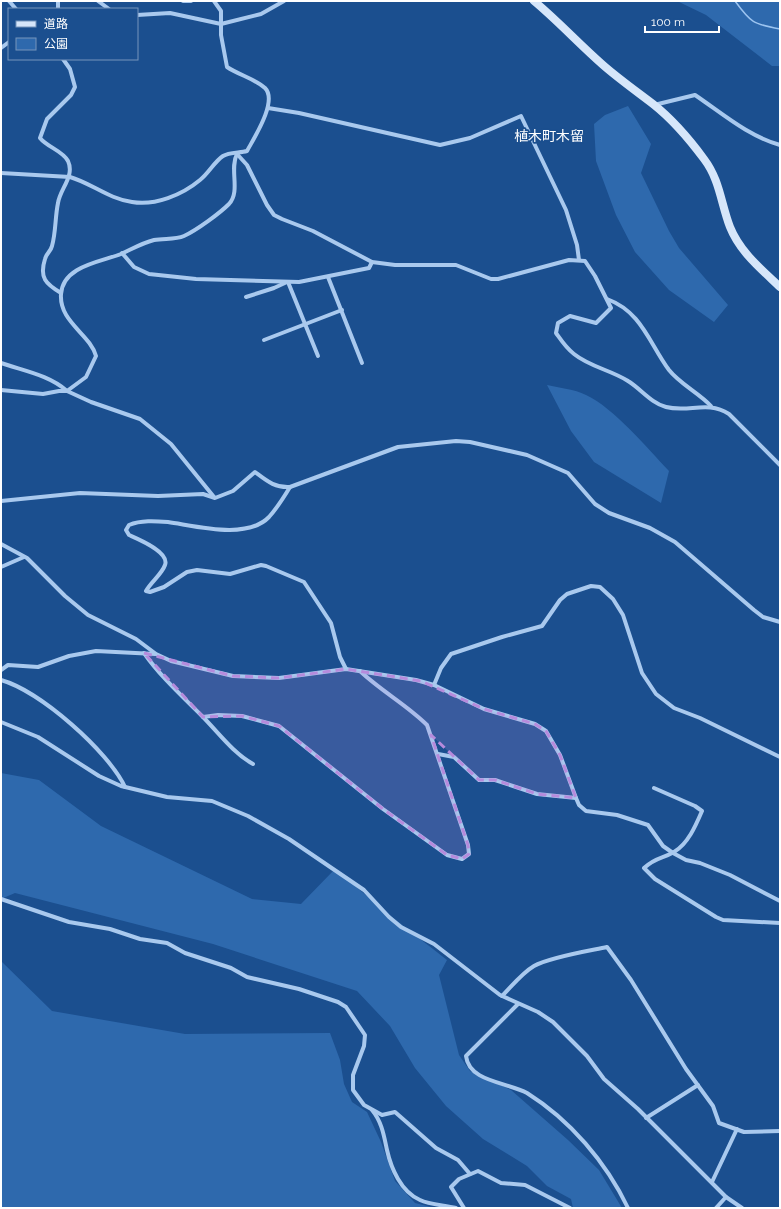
<svg xmlns="http://www.w3.org/2000/svg" width="781" height="1209" font-family="Raleway,'Noto Sans JP',sans-serif">
<rect width="100%" height="100%" fill="#1b4f8f"/>
<g fill="#2e69ad">
<path d="M677,1H780V66H772L706,15Z"/>
<path d="M628,106L651,144L641,173L669,231L679,248L728,305L714,322L669,290L635,252L616,215L596,161L594,124L605,115Z"/>
<path d="M547,385C560,388 574,389 586,395C614,408 647,448 669,471L661,503L594,462L571,431Z"/>
<path d="M1,773L39,780L101,826L252,899L301,904L335,869L387,913L447,960L439,975L459,1055L470,1071L511,1090L568,1140L599,1170L622,1208H573L571,1199L547,1186L527,1166L483,1139L446,1106L415,1068L390,1026L357,991L213,944L15,893L1,899Z"/>
<path d="M1,961L52,1011L185,1034L330,1033L340,1060L344,1084L352,1102L367,1112L381,1142L395,1181L415,1203L435,1208H1Z"/>
</g>
<g fill="none" stroke-linecap="round" stroke-linejoin="round">
<path stroke="#9cc4f0" stroke-width="1.5" d="M735,1C751,23 753,24 780,29"/>
<g stroke="#a9c9ee" stroke-width="4">
<path d="M9,1L16,9"/>
<path d="M98,1L109,9"/>
<path d="M183,1H191"/>
<path d="M58,9V1"/>
<path d="M137,15L170,13L221,24L261,14L284,1"/>
<path d="M1,48L9,42"/>
<path d="M654,105L695,95C723,114 748,136 780,145"/>
<path d="M268,108L299,113L440,145L470,138L521,116L566,210L577,245L579,260"/>
<path d="M237,154L247,165L267,205L274,215L282,219L313,231L372,262L395,265H456L491,279H498L569,260L585,261L595,276L611,308L596,323L570,316L558,323L556,333C561,340 566,348 574,354C590,367 611,370 628,381C641,389 651,403 666,407C689,413 707,400 729,414L780,465"/>
<path d="M1,173L70,177C91,183 109,199 132,202C155,206 182,195 200,180C209,173 214,162 223,156C229,152 240,153 247,151C254,138 278,101 265,88C255,79 239,75 227,67L221,35V11L214,1"/>
<path d="M122,253L134,267L149,274L196,279L299,282L369,268L372,262"/>
<path d="M328,277L362,363"/>
<path d="M288,282L318,356"/>
<path d="M61,293C46,284 39,278 45,259C46,254 51,251 52,246C56,232 55,217 58,203C60,189 75,176 68,161C63,151 47,147 40,138L47,119L71,95L75,87L70,69L63,59"/>
<path d="M246,297L274,288L287,282"/>
<path d="M607,299C642,312 649,343 669,370C680,384 699,393 711,406"/>
<path d="M264,340L342,310"/>
<path d="M1,363C24,371 49,375 67,391"/>
<path d="M1,390L43,394L59,391H67L91,402L140,419L171,444L214,497"/>
<path d="M67,391L86,377L96,356C90,334 59,322 61,294C63,266 100,262 121,254C132,249 142,243 154,240C164,238 175,240 184,236C197,230 220,213 229,204C241,191 229,169 237,154"/>
<path d="M290,487C284,497 277,508 269,517C247,540 196,526 168,522C155,521 141,520 129,525L126,530L129,535C138,539 170,552 165,565C162,574 151,582 146,591L150,592L164,587L187,572L197,570L230,574L261,565L266,566L304,582L331,623L340,657L346,669"/>
<path d="M1,501L80,493L158,496L203,494L215,498L233,491L255,472C267,481 275,488 290,487L398,447L456,441L470,442L527,455L568,473L595,504L609,513L650,528L675,542L754,610L763,617L780,622"/>
<path d="M1,544L27,558L65,596L88,615L136,639L156,654L171,661L233,676L279,678L346,669L416,680L434,685L484,709L535,724L546,731L560,755L576,798L579,805L586,811L617,815L648,825L663,846L673,853L686,860L700,863L730,875L780,901"/>
<path d="M1,567L24,557"/>
<path d="M144,653C160,676 182,696 202,716C218,732 233,753 253,764"/>
<path d="M1,670L8,665L38,667L69,656L96,651L155,654"/>
<path d="M1,680C40,691 108,751 125,787"/>
<path d="M434,685L441,668L451,654L502,637L542,626L560,600L567,594L591,586L600,587L613,599L623,615L642,673L656,694L674,708L700,718L780,757"/>
<path d="M203,717L218,715L242,716L279,726L383,809L447,855L462,859L469,854L468,845L427,725C407,705 381,691 360,671"/>
<path d="M1,722L38,737L99,776L121,786L167,797L212,801L248,816L289,839L364,890L389,917L401,927L434,944L500,995L538,1012L553,1022L587,1056L604,1079L638,1109L726,1197L742,1208"/>
<path d="M438,754L454,757L479,780H495L537,794L576,798"/>
<path d="M654,788L695,806L702,811C696,825 688,844 674,852C662,859 656,857 644,868L655,879L716,917L723,920L780,923"/>
<path d="M1,899L69,922L110,929L140,939L167,943L185,953L231,968L247,977L299,989L338,1002L346,1007L365,1035L364,1046L353,1075V1090L364,1105L382,1115L395,1112L436,1148L458,1160L470,1174"/>
<path d="M502,996C512,986 522,973 534,966C550,957 588,951 607,947L631,980L686,1069L713,1106L719,1123L744,1132L780,1131"/>
<path d="M518,1004L466,1056C469,1082 507,1082 527,1093C570,1120 606,1162 628,1208"/>
<path d="M372,1110C382,1122 384,1136 387,1150C391,1168 401,1192 420,1200C430,1205 445,1205 456,1208"/>
<path d="M646,1118L698,1085"/>
<path d="M712,1182L737,1129"/>
<path d="M464,1208L451,1187L459,1179L478,1171L501,1183L525,1185L570,1208"/>
<path d="M716,1208L726,1197"/>
</g>
<path stroke="#d6e6fa" stroke-width="8" d="M534,1C558,21 579,44 603,65C619,79 636,91 653,104C672,119 690,140 704,159C720,180 721,204 730,227C740,252 761,269 780,287"/>
</g>
<path fill="#b68bdc" fill-opacity="0.2" stroke="#b68bdc" stroke-width="3" stroke-dasharray="8 5" stroke-linejoin="round" d="M144,653L233,676L279,678L346,669L421,681L484,709L535,724L546,731L560,755L576,798L537,794L495,780H479L431,735L468,845L469,854L462,859L447,855L383,809L279,726L242,716L203,717Z"/>
<g text-anchor="middle" stroke-width="3.5" stroke-linejoin="round" paint-order="stroke">
<g font-size="14" fill="#fff" stroke="#1b4f8f">
<text x="549" y="141">植木町木留</text>
</g>
</g>
<rect width="781" height="1209" fill="none" stroke="#ffffff" stroke-width="4"/>
<rect x="8" y="8" width="130" height="52" fill="#1b4f8f" stroke="#7695bc"/>
<rect x="16" y="21" width="20" height="6" fill="#d6e6fa" stroke="#7695bc"/>
<text x="44" y="28" font-size="12" fill="#ffffff">道路</text>
<rect x="16" y="38" width="20" height="12" fill="#2e69ad" stroke="#7695bc"/>
<text x="44" y="48" font-size="12" fill="#ffffff">公園</text>
<path d="M645 26v6h74v-6" fill="none" stroke="#ffffff" stroke-width="2"/>
<text x="651" y="26" font-size="12" fill="#ffffff" stroke="#1b4f8f" stroke-width="3" paint-order="stroke">100 m</text>
</svg>
